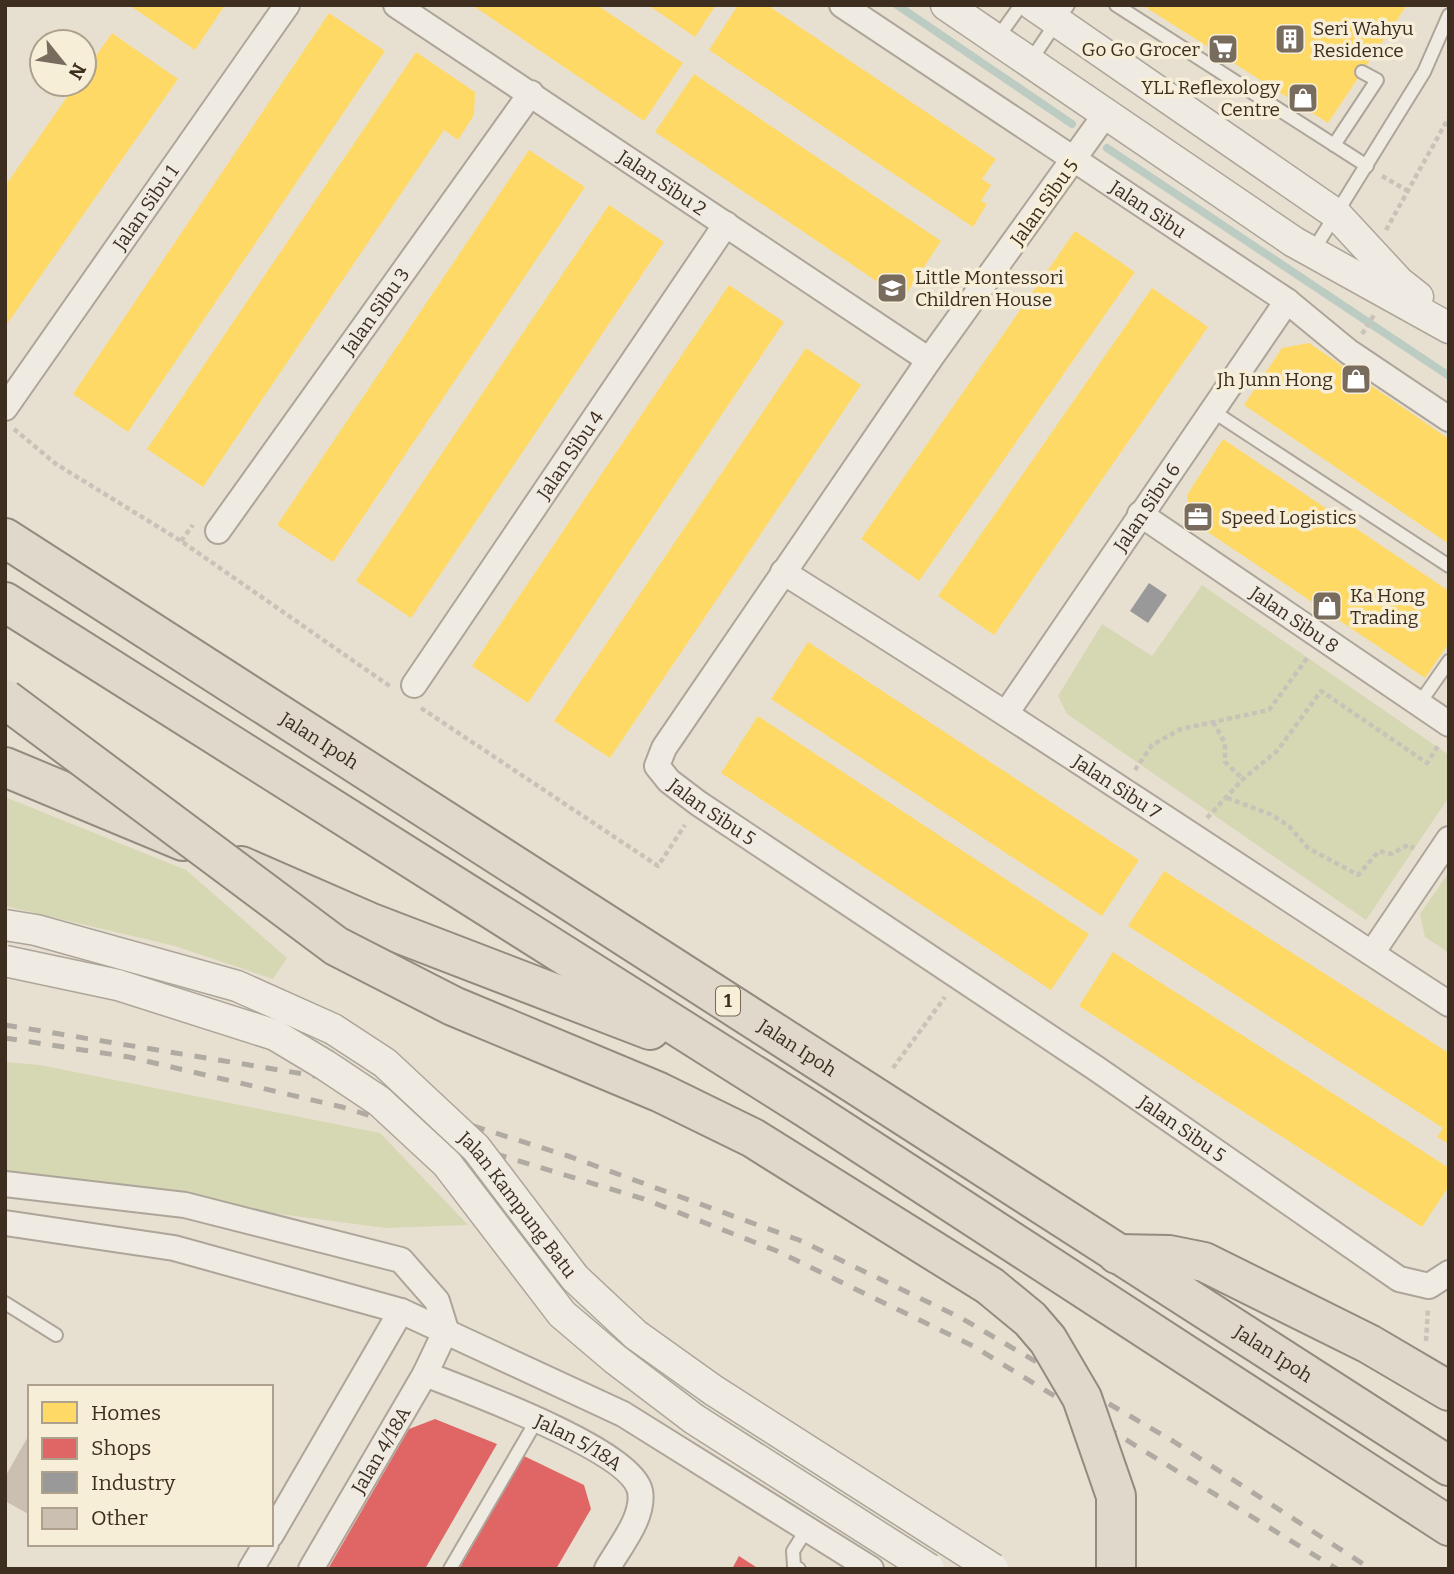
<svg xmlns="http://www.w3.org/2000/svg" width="1454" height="1574" font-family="Bitter,serif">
<rect width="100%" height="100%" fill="#e7e0d1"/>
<g fill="#d6d7b3">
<path d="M1202,585L1449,755V797L1366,920L1067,714L1058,696L1102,624L1152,656Z"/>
<path d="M5,797L186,870L287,958L273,979L175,946L5,906Z"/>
<path d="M1449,872V953L1425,937L1420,914Z"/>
<path d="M5,1062L40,1065L380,1133L468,1225L385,1228L5,1177Z"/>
</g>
<g fill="#ffd966">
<path d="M129,5H225L195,50Z"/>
<path d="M472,5H597L683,63L644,121Z"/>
<path d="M648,5H716L695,37Z"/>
<path d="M738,5H767L996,159L982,179L991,185L981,201L987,204L973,227L709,50Z"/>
<path d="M1142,5H1407L1328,123Z"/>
<path d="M329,13L385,51L128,432L73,394Z"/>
<path d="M112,33L178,79L5,327V186L76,84H84V73Z"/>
<path d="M416,52L475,92L474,115L458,140L444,130L203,487L147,449Z"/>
<path d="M694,74L941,241L903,299L655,132Z"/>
<path d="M529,150L585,187L333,562L277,525Z"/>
<path d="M609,205L664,242L411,618L356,581Z"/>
<path d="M1075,231L1135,272L919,581L861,539Z"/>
<path d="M729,285L784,322L528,703L472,666Z"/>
<path d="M1152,288L1208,327L994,635L938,596Z"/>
<path d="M1309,343L1449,439V544L1244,405L1282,348Z"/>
<path d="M806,348L861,385L610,758L554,721Z"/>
<path d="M1223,439L1449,591V643L1425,678L1190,520L1187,495Z"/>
<path d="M808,642L1139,860L1102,916L771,699Z"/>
<path d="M758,716L1089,934L1051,990L721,773Z"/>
<path d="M1164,871L1449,1053V1144L1437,1137L1443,1128L1128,926Z"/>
<path d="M1113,952L1449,1168V1186L1422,1227L1079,1006Z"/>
</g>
<g fill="#e06666">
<path d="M435,1419L497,1444L425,1569H328L409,1429Z"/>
<path d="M524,1456L584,1485L591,1509L556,1569H459Z"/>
<path d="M739,1556L759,1569H732Z"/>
</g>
<path fill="#999" d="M1149,583L1167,595L1148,623L1130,611Z"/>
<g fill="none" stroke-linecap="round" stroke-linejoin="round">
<g stroke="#bcccc2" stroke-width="8">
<path d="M897,5L1072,124"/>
<path d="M1107,148L1449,376"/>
</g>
</g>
<path fill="#cbbfb2" d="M30,1433V1515L5,1501V1477Z"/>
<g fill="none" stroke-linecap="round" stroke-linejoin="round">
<g stroke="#ada599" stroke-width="16">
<g id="service">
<path d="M1116,5L1367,166"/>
<path d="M996,40L1021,5"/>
<path d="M1029,63L1068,5"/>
<path d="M1334,145L1377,80L1362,72"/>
<path d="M1313,251L1424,72L1449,15"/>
<path d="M1211,410L1449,566"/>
<path d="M1419,704L1449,661"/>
<path d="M5,1303L56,1335"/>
<path d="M450,1569L538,1418"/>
<path d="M799,1569L794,1566L793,1551L807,1529"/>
</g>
</g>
<g stroke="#ada599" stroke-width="28">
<g id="minor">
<path id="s1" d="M396,5L929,360"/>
<path id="s2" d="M842,5L1287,301L1349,352L1449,419"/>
<path id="s3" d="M1105,115L929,360L664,748L657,766L669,781L698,803L1097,1069L1399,1279L1429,1286L1449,1273"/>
<path id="s4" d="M5,408L287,5"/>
<path id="s5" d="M1140,514L1449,724"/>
<path id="s6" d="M218,531L531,93"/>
<path id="s7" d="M783,572C1007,712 1227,859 1449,1004"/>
<path id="s8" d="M414,685L726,224"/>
<path id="s9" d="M1007,712L1287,301"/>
<path d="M1372,953L1449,839"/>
<path d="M5,1184L185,1205L401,1260L437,1301L446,1330"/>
<path d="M5,1223L174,1248L401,1311L623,1414L871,1569"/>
<path id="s10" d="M425,1374C466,1390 631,1450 640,1491C645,1517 619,1547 607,1569"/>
<path d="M271,1535L401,1311"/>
<path d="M251,1569L266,1544"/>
<path id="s11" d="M311,1569L425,1374L446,1330"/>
</g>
</g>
<g stroke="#ada599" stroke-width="33">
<g id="tertiary">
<path d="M946,5L1294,242L1449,328"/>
<path d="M1033,5L1336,214L1399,282L1418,297"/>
</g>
</g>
<g stroke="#928b80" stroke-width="42">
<g id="trunk">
<path id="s12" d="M5,538L1449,1466"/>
<path d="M5,602L808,1109L1449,1526"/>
<path d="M5,767L183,841"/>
<path d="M241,866L369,922L650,1030"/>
<path d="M1117,1254L1169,1255L1204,1262L1369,1344L1449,1391"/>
</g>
</g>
<g stroke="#c8c2b9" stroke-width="4.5" stroke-dasharray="5 3.5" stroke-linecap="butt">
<path d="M1382,176L1408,191"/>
<path d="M1386,230L1449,117"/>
<path d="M1362,334L1374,315"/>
<path d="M14,429L56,464L181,541L391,687"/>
<path d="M181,541L193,525"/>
<path d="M421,708L658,866L685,825"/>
<path d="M1213,722L1225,743V762L1243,779"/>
<path d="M1135,770L1152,745L1181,729L1269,710L1308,657"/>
<path d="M1227,798L1270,814L1289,826L1308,848L1358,875L1379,851L1391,854L1408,845L1414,848"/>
<path d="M1207,818L1243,779L1277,751L1321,691L1427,763L1438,746"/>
<path d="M893,1068L945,997"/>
<path d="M1426,1341L1428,1308"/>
</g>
<use href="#service" stroke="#efebe3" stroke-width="12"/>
<use href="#minor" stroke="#efebe3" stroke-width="24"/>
<use href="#tertiary" stroke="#efebe3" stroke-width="30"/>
<use href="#trunk" stroke="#e0d9cb" stroke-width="38"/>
<g stroke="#afaaa2" stroke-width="5" stroke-dasharray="12 12" stroke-linecap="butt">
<path d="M5,1025L316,1076L571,1157L799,1240L961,1318L1173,1441L1371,1569"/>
<path d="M5,1038L129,1057L342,1107L644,1199L777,1251L973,1346L1337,1569"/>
</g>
<g stroke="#ada599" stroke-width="33" stroke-linecap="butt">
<g id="tertiary-bridge">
<path id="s13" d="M5,925L36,930L237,986L333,1029L385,1063L476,1148L575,1278L636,1335L713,1390L993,1569"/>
<path d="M5,961L118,985L275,1035L325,1065L379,1101L447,1164L562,1314L615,1359L694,1419L929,1569"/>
</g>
</g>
<g stroke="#928b80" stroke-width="42" stroke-linecap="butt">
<path id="trunk-bridge" d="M5,699L336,946L453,1006L659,1092L753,1138L990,1286L1030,1319L1048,1340L1082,1398L1116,1496V1569"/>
</g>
<use href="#tertiary-bridge" stroke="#efebe3" stroke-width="30"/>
<use href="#trunk-bridge" stroke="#e0d9cb" stroke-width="38"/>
</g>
<defs>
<g id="building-square" transform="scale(1.575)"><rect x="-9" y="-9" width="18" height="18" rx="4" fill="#786c5e" stroke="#f7eed8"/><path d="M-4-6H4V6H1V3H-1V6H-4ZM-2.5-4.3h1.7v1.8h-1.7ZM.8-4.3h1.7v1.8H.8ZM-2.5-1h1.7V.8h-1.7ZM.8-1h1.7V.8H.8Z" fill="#fff"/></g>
<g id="supermarket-square" transform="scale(1.575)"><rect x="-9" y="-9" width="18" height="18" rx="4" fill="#786c5e" stroke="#f7eed8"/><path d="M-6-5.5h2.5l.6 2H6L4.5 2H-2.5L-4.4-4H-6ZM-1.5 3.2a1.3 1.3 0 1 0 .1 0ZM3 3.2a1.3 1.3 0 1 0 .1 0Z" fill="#fff"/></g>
<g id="shop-square" transform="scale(1.575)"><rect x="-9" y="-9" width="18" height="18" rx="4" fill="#786c5e" stroke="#f7eed8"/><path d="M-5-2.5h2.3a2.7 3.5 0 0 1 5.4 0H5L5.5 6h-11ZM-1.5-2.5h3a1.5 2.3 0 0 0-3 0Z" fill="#fff"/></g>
<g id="school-square" transform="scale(1.575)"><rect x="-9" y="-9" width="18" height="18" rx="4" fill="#786c5e" stroke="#f7eed8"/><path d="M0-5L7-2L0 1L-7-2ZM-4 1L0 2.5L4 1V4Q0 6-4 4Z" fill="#fff"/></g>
<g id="office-square" transform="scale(1.575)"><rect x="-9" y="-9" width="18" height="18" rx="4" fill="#786c5e" stroke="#f7eed8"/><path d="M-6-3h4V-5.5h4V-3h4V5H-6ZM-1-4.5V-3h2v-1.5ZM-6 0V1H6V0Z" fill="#fff"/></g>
</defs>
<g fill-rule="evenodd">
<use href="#building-square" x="1290" y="39"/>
<use href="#supermarket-square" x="1223" y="49"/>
<use href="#shop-square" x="1303" y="98"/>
<use href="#school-square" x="892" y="288"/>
<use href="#shop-square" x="1356" y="379"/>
<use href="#office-square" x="1198" y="517"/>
<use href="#shop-square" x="1327" y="606"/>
</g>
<g text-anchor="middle" stroke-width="7" stroke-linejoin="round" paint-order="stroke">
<rect fill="#f7eed8" stroke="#756857" stroke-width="2" x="716" y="986.5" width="24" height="29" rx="5"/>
<g font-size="18" font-weight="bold" fill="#3d2e20">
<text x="728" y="1007">1</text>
</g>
<g font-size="19" fill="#3d2e20" stroke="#f7eed8" text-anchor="start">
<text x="1313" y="35">Seri Wahyu<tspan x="1313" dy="22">Residence</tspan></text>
<text x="1200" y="56" text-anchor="end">Go Go Grocer</text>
<text x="1280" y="94" text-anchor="end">YLL Reflexology<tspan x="1280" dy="22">Centre</tspan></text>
<text x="915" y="284">Little Montessori<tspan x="915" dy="22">Children House</tspan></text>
<text x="1333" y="386" text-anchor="end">Jh Junn Hong</text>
<text x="1221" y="524">Speed Logistics</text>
<text x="1350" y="602">Ka Hong<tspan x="1350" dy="22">Trading</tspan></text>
</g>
<g font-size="19" fill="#3d2e20" stroke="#f7eed8">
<text dy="7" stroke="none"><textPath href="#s1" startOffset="320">Jalan Sibu 2</textPath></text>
<text transform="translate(1044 202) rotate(-54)" y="7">Jalan Sibu 5</text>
<text dy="7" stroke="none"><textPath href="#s4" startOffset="245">Jalan Sibu 1</textPath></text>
<text dy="7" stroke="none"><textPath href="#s2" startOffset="368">Jalan Sibu</textPath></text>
<text dy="7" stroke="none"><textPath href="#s6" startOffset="270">Jalan Sibu 3</textPath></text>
<text dy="7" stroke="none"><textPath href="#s8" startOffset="278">Jalan Sibu 4</textPath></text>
<text dy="7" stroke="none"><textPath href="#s9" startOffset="248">Jalan Sibu 6</textPath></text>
<text dy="7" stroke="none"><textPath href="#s5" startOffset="187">Jalan Sibu 8</textPath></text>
<text dy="7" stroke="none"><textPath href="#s12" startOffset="374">Jalan Ipoh</textPath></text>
<text dy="7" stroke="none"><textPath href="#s7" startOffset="397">Jalan Sibu 7</textPath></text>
<text dy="7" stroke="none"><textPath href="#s3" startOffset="863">Jalan Sibu 5</textPath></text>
<text dy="7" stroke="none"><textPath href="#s12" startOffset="942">Jalan Ipoh</textPath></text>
<text dy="7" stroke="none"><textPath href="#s3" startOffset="1430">Jalan Sibu 5</textPath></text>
<text dy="7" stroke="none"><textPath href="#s13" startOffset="602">Jalan Kampung Batu</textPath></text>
<text dy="7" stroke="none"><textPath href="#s12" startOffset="1508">Jalan Ipoh</textPath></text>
<text dy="7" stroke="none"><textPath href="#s10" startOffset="168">Jalan 5/18A</textPath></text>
<text dy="7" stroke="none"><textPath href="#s11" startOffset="138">Jalan 4/18A</textPath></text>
</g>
</g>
<rect width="1454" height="1574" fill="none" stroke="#3d2e20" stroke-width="14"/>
<rect x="28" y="1385" width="245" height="161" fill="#f7eed8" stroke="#ada18e" stroke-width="2"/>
<rect x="42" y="1402" width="35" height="21" fill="#ffd966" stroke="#ada18e" stroke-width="2"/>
<text x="91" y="1420" font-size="21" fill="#3d2e20">Homes</text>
<rect x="42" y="1438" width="35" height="21" fill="#e06666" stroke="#ada18e" stroke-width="2"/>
<text x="91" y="1455" font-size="21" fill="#3d2e20">Shops</text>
<rect x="42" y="1472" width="35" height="21" fill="#999999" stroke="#ada18e" stroke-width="2"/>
<text x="91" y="1490" font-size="21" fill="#3d2e20">Industry</text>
<rect x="42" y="1508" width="35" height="21" fill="#cbbfb2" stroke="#ada18e" stroke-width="2"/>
<text x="91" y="1525" font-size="21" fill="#3d2e20">Other</text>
<g transform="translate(63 63) rotate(120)"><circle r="33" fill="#f7eed8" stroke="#ada18e" stroke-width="2"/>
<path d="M0-5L12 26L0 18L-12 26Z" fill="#786c5e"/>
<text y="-10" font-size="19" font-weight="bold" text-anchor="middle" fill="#3d2e20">N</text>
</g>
</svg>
